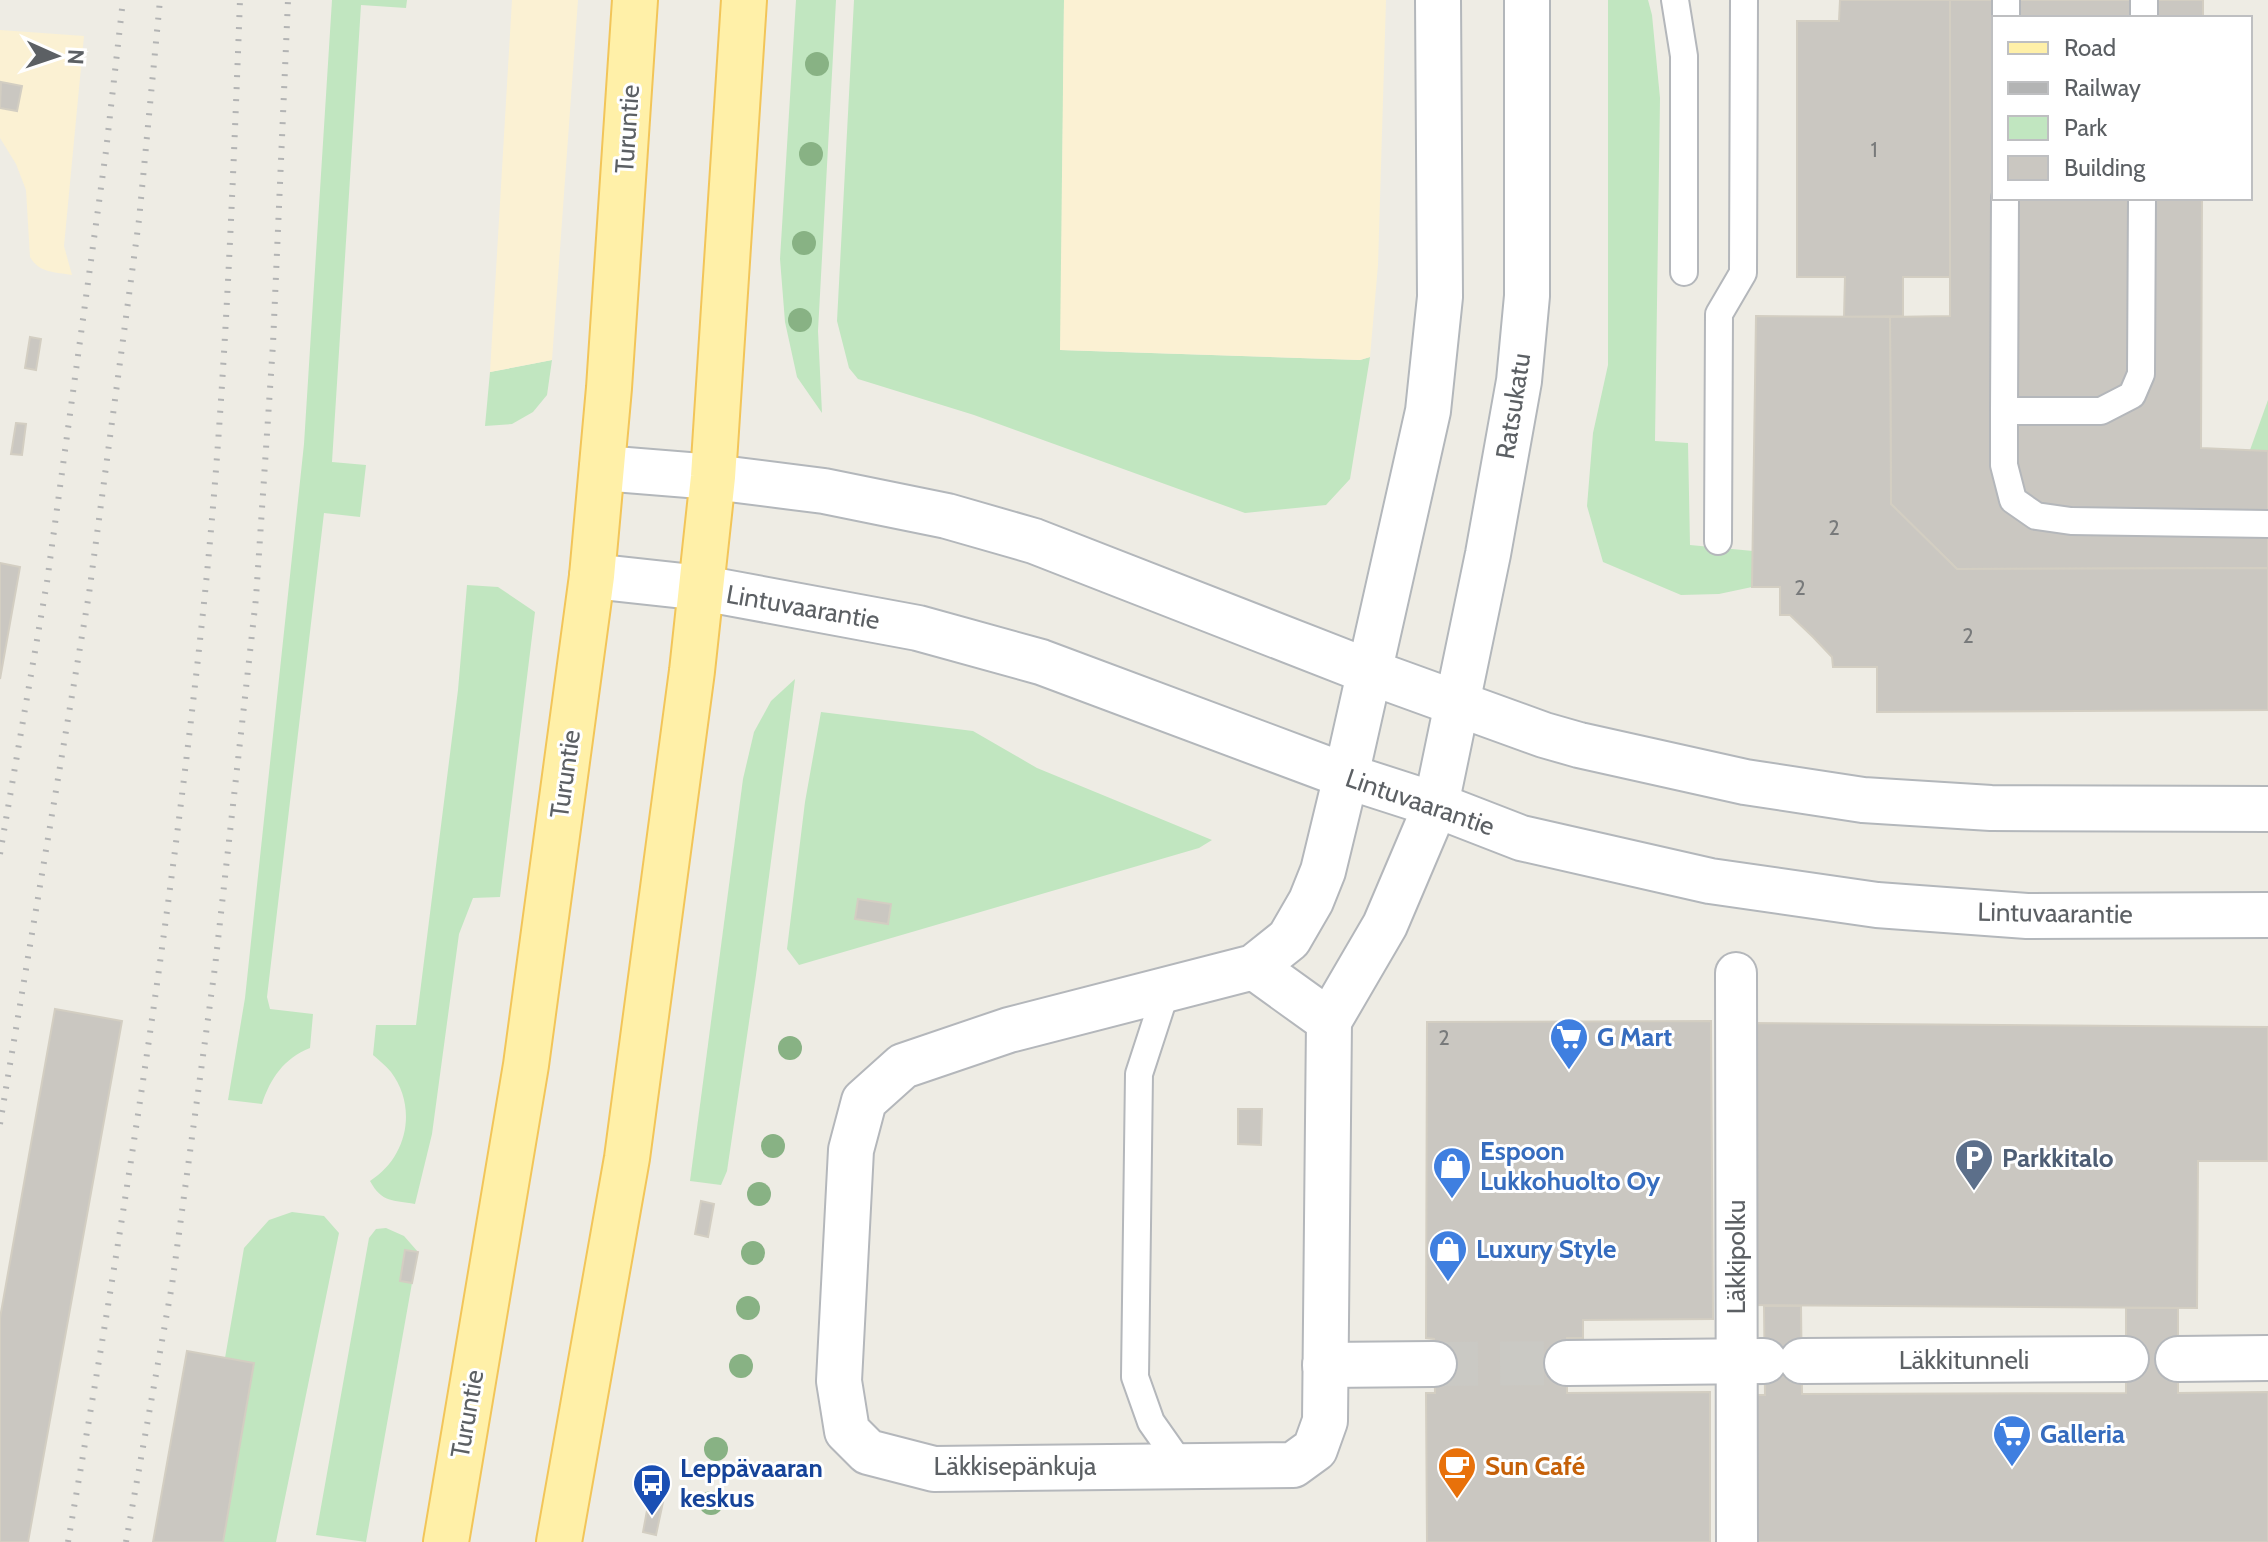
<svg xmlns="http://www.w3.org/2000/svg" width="2268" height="1542" font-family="Cabin,sans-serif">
<rect width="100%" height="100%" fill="#eeece4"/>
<g fill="#c1e6c0">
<path d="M332,0H407L406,8L361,5L332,462L366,465L360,517L324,513L267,997L270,1009L313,1014L310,1048C284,1058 270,1079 262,1104L228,1100L245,998L304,444Z"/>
<path d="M796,0H836L818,331L822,413L797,377L785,322L780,259Z"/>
<path d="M854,0H1064L1061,350L1360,360L1370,357L1350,479L1326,505L1245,513L974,415L858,379L849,368L837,321Z"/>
<path d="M1608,0H1648L1652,15L1660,98L1655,441L1688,443L1690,545L1753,551L1752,587L1719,594L1681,595L1603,562L1587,506L1593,433L1608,365Z"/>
<path d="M552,360L547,395L533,412L512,424L485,426L490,372Z"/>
<path d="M2268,400V451L2250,450Z"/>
<path d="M467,585L498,587L535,612L500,897L473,898L459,934L432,1134L415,1204C393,1200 382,1203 370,1181C407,1158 418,1108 391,1072C386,1066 379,1060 373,1055L376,1025H416L458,690Z"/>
<path d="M795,679L756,975L727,1171L721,1185L690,1181L743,779L754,732L771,701Z"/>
<path d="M821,712L973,731L1037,768L1212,840L1199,848L799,965L787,949L805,802Z"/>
<path d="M292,1212L324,1216L339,1233L276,1542H223L254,1363L225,1358L244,1248L269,1220Z"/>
<path d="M386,1228L404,1236L418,1252L405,1250L400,1281L412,1283L366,1542L316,1535L369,1238L376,1229Z"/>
</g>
<g fill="#fbf1d3">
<path d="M512,0H578L552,360L490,372Z"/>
<path d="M1064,0H1386L1378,265L1370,357L1360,360L1060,350Z"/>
<path d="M0,30L84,36L64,246L72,275C55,272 39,273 30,257L26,190L16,164L0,138Z"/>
</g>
<g fill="#cac7c1" stroke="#d3cec2" stroke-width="2">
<path d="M1840,0H1950L1951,277H1903V316L1844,317L1845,277H1797V21H1839Z"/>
<path d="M1950,0H2203V18H1994V198H2202L2201,448L2268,451V568L1957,569L1891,504L1890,317L1950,316Z"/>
<path d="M1,82L22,86L17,111L0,108Z"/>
<path d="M1756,316L1890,317L1891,504L1957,569L2268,568V710L1877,712V667H1833L1832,657L1813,637L1790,615H1780V587H1752Z"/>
<path d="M30,337L41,339L36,370L25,368Z"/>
<path d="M16,423L26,424L22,455L11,454Z"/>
<path d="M0,563L20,567L0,679Z"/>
<path d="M858,899L891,904L888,924L855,919Z"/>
<path d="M55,1009L122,1021L28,1542H0V1318Z"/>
<path d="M1711,1021L1713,1319L1583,1320V1338H1567V1393L1710,1392V1542H1427L1426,1393H1435L1434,1339L1426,1338L1427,1022Z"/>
<path d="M1752,1023L2268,1027V1161H2198L2197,1308L1750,1305Z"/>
<path d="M1238,1109H1262L1261,1145L1238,1144Z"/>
<path d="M701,1201L714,1204L708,1237L695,1234Z"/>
<path d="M405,1250L418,1252L412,1283L400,1281Z"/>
<path d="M1764,1306H1801L1802,1394L2126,1393V1308H2178V1393L2268,1392V1542H1756L1755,1395H1765Z"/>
<path d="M187,1351L254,1363L223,1542H153Z"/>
<path d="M649,1500L663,1502L656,1535L643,1532Z"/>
</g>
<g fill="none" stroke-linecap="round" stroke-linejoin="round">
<path stroke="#cac9c4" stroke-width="44" stroke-dasharray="44 22" stroke-linecap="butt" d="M1434,1364L1567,1363"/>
<g stroke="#b4b7bb" stroke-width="30">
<g id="service">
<path d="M1675,0L1684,56V272"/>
<path d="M2006,18V0"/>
<path d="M2144,18V0"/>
<path d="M2005,198L2004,411H2101L2132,395L2141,374L2142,198"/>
<path d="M2004,411V465L2013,500L2036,516L2071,521L2268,524"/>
<path d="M1718,541L1719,314L1743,273L1744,0"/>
<path d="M1166,991L1139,1074L1135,1377L1151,1422L1182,1466"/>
</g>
</g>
<g stroke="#b4b7bb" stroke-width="44">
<path id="pedestrian" d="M1736,973L1737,1542"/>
</g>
<g stroke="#b4b7bb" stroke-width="48">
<g id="minor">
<path d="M1254,967L1329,1021L1325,1421L1315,1449L1293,1465L934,1469L868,1452L847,1431L839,1381L851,1150L864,1101L903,1066L1009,1030L1254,967L1289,939L1311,901L1323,871L1346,776"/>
<path d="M1329,1021L1385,925L1436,805"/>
<path d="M2178,1359L2268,1358"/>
<path d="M1802,1361L2126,1359"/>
<path d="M1567,1363L1764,1361"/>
<path d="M1325,1365L1434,1364"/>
</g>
</g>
<g stroke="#b3b7bb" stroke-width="48">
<g id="secondary">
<path d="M602,468L713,477L824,491L947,516L1034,541L1370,672L1544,735L1579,745L1745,782L1863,800L1991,808L2268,809"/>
<path d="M592,576L702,588L918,628L1041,662L1346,776L1436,805L1521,838L1710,881L1877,905L2027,916L2268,915"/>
<path d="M1346,776L1428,411L1440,297L1438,0"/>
<path d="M1436,805L1488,554L1519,381L1527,296V0"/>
</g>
</g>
<g stroke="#f2c559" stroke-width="48">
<g id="primary">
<path d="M446,1542L526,1065L592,576L609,388L635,0"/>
<path d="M559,1542L627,1158L692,671L713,477L744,0"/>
</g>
</g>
<use href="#service" stroke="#fff" stroke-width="26"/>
<use href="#pedestrian" stroke="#fff" stroke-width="40"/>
<use href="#minor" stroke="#fff" stroke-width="44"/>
<use href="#secondary" stroke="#fff" stroke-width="44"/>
<use href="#primary" stroke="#fff0a8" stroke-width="44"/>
<g stroke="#b3b4b4" stroke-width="6" stroke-dasharray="2 10" stroke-linecap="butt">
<path d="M0,854L47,582L106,151L123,0"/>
<path d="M0,1124L89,594L139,220L160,0"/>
<path d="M68,1542C121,1239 168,937 201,631C224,422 232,210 240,0"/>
<path d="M126,1542L172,1285L215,967L256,598L273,344L288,0"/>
</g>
</g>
<g fill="#88b284">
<circle cx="817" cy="64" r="12"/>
<circle cx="811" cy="154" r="12"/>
<circle cx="804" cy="243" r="12"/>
<circle cx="800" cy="320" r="12"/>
<circle cx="790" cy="1048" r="12"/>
<circle cx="773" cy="1146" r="12"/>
<circle cx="759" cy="1194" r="12"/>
<circle cx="753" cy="1253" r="12"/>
<circle cx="748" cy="1308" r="12"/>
<circle cx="741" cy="1366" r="12"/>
<circle cx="716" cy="1449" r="12"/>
<circle cx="711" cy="1503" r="12"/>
</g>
<defs>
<g id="supermarket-pin" transform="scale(2)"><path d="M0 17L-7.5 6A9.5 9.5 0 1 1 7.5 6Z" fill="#3f7fe0" stroke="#fff"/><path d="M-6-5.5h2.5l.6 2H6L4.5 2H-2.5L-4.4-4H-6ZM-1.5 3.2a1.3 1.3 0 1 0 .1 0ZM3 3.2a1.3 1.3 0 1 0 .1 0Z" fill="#fff"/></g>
<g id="parking-pin" transform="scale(2)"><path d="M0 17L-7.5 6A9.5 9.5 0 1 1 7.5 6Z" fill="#5c6f8a" stroke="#fff"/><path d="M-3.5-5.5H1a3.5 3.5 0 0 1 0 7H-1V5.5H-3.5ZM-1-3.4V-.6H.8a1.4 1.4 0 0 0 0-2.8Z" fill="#fff"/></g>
<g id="shop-pin" transform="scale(2)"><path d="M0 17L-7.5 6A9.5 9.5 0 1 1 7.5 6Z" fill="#3f7fe0" stroke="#fff"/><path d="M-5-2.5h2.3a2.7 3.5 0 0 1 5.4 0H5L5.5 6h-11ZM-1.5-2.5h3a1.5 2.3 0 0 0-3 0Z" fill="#fff"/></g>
<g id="cafe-pin" transform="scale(2)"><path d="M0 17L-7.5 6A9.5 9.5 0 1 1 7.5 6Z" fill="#e8710a" stroke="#fff"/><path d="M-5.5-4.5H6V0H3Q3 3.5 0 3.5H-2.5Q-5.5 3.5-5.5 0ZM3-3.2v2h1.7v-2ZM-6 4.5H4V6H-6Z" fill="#fff"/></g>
<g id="bus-pin" transform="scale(2)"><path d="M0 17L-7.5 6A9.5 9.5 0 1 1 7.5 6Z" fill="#1a4fb4" stroke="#fff"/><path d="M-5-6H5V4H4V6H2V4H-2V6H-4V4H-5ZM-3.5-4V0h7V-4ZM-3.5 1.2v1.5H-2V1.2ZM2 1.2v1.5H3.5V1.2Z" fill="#fff"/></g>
</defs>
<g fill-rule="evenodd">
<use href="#supermarket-pin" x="1569" y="1037"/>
<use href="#parking-pin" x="1974" y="1158"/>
<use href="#shop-pin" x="1452" y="1166"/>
<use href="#shop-pin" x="1448" y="1249"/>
<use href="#supermarket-pin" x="2012" y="1434"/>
<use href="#cafe-pin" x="1457" y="1466"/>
<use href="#bus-pin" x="652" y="1483"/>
</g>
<g text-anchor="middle" stroke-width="6" stroke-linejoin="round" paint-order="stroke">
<g font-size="22" fill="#787a7b">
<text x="1874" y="157">1</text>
<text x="1834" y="535">2</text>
<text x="1800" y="595">2</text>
<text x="1968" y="643">2</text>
<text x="1444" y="1045">2</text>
</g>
<g font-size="26" fill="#5c6064" stroke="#fff">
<text transform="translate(627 129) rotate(-86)" y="9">Turuntie</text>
<text transform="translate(1513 406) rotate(-81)" y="9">Ratsukatu</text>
<text transform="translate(803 607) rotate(10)" y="9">Lintuvaarantie</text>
<text transform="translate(565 774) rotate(-82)" y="9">Turuntie</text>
<text transform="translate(1420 802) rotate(19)" y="9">Lintuvaarantie</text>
<text transform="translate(2055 913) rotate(1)" y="9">Lintuvaarantie</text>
<text transform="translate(1736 1257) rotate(-90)" y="9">Läkkipolku</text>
<text x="1964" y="1369">Läkkitunneli</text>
<text transform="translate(467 1414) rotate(-80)" y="9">Turuntie</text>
<text x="1015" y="1475">Läkkisepänkuja</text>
</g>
<g font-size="26" font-weight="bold" fill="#366cbe" stroke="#fff" text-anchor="start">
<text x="1597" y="1046">G Mart</text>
<text x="1480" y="1160">Espoon<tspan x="1480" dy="30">Lukkohuolto Oy</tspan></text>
<text x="1476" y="1258">Luxury Style</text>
<text x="2040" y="1443">Galleria</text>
</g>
<g font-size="26" font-weight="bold" fill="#4e5e75" stroke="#fff" text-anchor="start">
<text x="2002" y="1167">Parkkitalo</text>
</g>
<g font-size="26" font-weight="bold" fill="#c56008" stroke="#fff" text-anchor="start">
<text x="1485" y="1475">Sun Café</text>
</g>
<g font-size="26" font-weight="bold" fill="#164399" stroke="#fff" text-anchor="start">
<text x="680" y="1477">Leppävaaran<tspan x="680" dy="30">keskus</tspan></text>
</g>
</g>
<rect x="1992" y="16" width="260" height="184" fill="#ffffff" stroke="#bebfc1" stroke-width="2"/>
<rect x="2008" y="42" width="40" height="12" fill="#fff0a8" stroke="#bebfc1" stroke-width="2"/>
<text x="2064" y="56" font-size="24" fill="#5c6064">Road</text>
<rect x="2008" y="82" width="40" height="12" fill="#b3b4b4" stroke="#bebfc1" stroke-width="2"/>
<text x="2064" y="96" font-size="24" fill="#5c6064">Railway</text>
<rect x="2008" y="116" width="40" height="24" fill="#c1e6c0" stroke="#bebfc1" stroke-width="2"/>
<text x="2064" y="136" font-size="24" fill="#5c6064">Park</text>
<rect x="2008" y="156" width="40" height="24" fill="#cac7c1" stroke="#bebfc1" stroke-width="2"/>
<text x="2064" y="176" font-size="24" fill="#5c6064">Building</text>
<g transform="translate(56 56) rotate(93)" stroke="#ffffff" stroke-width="6" paint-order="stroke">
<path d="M0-6L14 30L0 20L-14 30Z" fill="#5c6064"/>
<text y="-12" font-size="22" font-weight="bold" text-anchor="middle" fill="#5c6064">N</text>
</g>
</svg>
